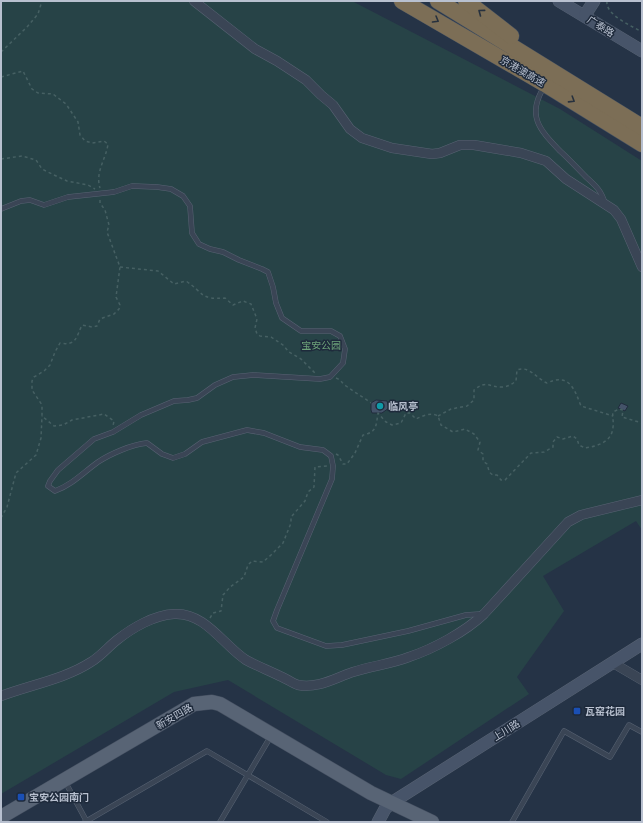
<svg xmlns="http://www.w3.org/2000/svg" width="643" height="823" font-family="Roboto,'Noto Sans SC',sans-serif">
<rect width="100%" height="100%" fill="#253346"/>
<path fill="#274347" d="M1,1H352L560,109L642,161V530L636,521L543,576L564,611L517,677L529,694L401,779L386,775L228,680L174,692L1,794Z"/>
<g fill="#445369" stroke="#202c3d">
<path d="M376,400L387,401L389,408L382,413H372L371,410V403Z"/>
<path d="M621,403L628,406L625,411L618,408Z"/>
</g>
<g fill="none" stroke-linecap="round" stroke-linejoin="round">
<g stroke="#586373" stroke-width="5.5">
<g id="lane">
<path d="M544,87C526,116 540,130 560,151C569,159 577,168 586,177C595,185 602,191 605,204"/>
<path d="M1,209L21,201L30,200L44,205L68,197L114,192L132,186L157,187L171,189L183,196L190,206L192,233L199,244L210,249L223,252L239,260L262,269L268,272L273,287L276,303L282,318L301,331H331L340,336L345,349L343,363L330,377L320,379L253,375L233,377L215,385L197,398L188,400L174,401L141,415L113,432L94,439L58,470L50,481L48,486L55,491C72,485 84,472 98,462C110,454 133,444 147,443L162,454L173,458L185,454L202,442L247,430L264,433L300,447L323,450L331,456L333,466L332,479L277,610L273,621L277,628L326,646L342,645L408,631L466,615L481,614"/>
<path d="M68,787L87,822"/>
<path d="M85,822L207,751L327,822"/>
<path d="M220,822L268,741"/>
<path d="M512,822L564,731L610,757L629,725L642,732"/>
</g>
</g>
<g stroke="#586373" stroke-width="10">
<g id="street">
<path d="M194,1L255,49L277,61L306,80L321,95L333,105L350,129L362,138L392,148L432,154L440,153L460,145H474L521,153L546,161L566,179L614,210L621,219L642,267"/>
<path d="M613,663L642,680"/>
<path d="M1,696C30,685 65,679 91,662C101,656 108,647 117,640C132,628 154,615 174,614C205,612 223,645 246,660C257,666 270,671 282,677C287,679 292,683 298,685C318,689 335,678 353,672C371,666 391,664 409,657C433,649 465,632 484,614L568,522L581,515L642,500"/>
</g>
</g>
<g stroke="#586373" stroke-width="13">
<g id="secondary">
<path d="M559,1L642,51"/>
<path d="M585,15L594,1"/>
<path d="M378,822L385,809L391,803L642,644"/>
</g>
</g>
<g stroke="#434e5f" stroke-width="15">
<path id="primary" d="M1,817L194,704L212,702L220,704L371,793L432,822"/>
</g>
<g stroke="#445060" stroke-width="17">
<g id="highway">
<path d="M402,1L545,84L642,144"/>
<path d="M438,1L642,127"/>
<path d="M466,1L511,36"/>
</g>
</g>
<g stroke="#466063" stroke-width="1.5" stroke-dasharray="3 3" stroke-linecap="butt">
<path d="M607,1C605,15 632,26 642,32"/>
<path d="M1,52L27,27L38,14L42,1"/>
<path d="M1,77L23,71L32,89L38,93L53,94L66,104L78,122L80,135L85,141L92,143L104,141L108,144C106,159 95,172 100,188"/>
<path d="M1,159L22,156L36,160L42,169L54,175L67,181L88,185L95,189"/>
<path d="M100,200V203L105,210L109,225L107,232L120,267L116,297L120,305L119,309L114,314L100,319L97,326L92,327L82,325C76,338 76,346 60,343L55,352L50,365L44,371L34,377L32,381V390L42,405V416L54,426L63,425L72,420L104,414L114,421L113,426"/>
<path d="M120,267L158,271L174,284L186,281C204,293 200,300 225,298L233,305L243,301L251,304L257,319L255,328L257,334L260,336L271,337L283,345L289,352L301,359L315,373"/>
<path d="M336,378C341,380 342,383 346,386C354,392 363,397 371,403"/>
<path d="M438,416L451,409L467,406L474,400V390C487,379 490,388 502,387C508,387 512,384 516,381L517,370C529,365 537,379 547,383C569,373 574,388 581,406L613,416"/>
<path d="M336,454L338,455L343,464H347L355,453L363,435C377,432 376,426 378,413L386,422L392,425L401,423L406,413H410L416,419C422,416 431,412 438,416L441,425L453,432L465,429L474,434L480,442L478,450L483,454V461L487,464C489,470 489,476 497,475L501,480H505L531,453L544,452L553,447V442L557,437L563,439L573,436L577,439L579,445L585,448C598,446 612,442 613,427C614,422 612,417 613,412L619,409L623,410L622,417L642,423"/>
<path d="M1,518L7,507L16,473L36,455L41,438L42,416"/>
<path d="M210,618L213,613L221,611L223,595L230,587L244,577L248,565L252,561L263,562L271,555L283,543L291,523V517L305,501L308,492L314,487L315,467L327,466"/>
</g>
<use href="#lane" stroke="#3a4555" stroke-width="4.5"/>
<use href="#street" stroke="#3a4555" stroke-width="9"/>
<use href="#secondary" stroke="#475469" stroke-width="12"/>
<use href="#primary" stroke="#586475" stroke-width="14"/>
<use href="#highway" stroke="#7c6e56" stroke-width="16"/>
</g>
<defs><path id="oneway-chevron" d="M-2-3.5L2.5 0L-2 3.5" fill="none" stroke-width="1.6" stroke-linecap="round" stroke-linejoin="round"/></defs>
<g stroke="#27313e">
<use href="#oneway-chevron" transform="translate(481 12) rotate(-143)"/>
<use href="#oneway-chevron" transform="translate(436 20) rotate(30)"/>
<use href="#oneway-chevron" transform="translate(572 100) rotate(32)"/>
</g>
<circle fill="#0f9aa8" stroke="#1e2a3b" stroke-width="1.5" cx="380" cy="406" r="4"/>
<g fill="#1a4fb4" stroke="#1e2a3b" stroke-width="1.5">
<rect x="573" y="707" width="8" height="8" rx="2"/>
<rect x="17" y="793" width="8" height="8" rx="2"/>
</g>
<g text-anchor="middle" stroke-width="3" stroke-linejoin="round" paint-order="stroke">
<g font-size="10" fill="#b8c0cf" stroke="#1e2a3b">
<text transform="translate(601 26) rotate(32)" y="4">广泰路</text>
<text transform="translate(523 71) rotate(30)" y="4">京港澳高速</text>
<text transform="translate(174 716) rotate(-30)" y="4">新安四路</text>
<text transform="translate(506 730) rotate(-32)" y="4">上川路</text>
</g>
<g font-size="10" fill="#6da279" stroke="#1e2a3b">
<text x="321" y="349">宝安公园</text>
</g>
<g font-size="10" font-weight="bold" fill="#b8c0cf" stroke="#1e2a3b" text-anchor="start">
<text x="388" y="410">临风亭</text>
<text x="585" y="715">瓦窑花园</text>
<text x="29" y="801">宝安公园南门</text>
</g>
</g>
<rect width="643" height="823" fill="none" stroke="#b8c0cf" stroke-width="4"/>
</svg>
